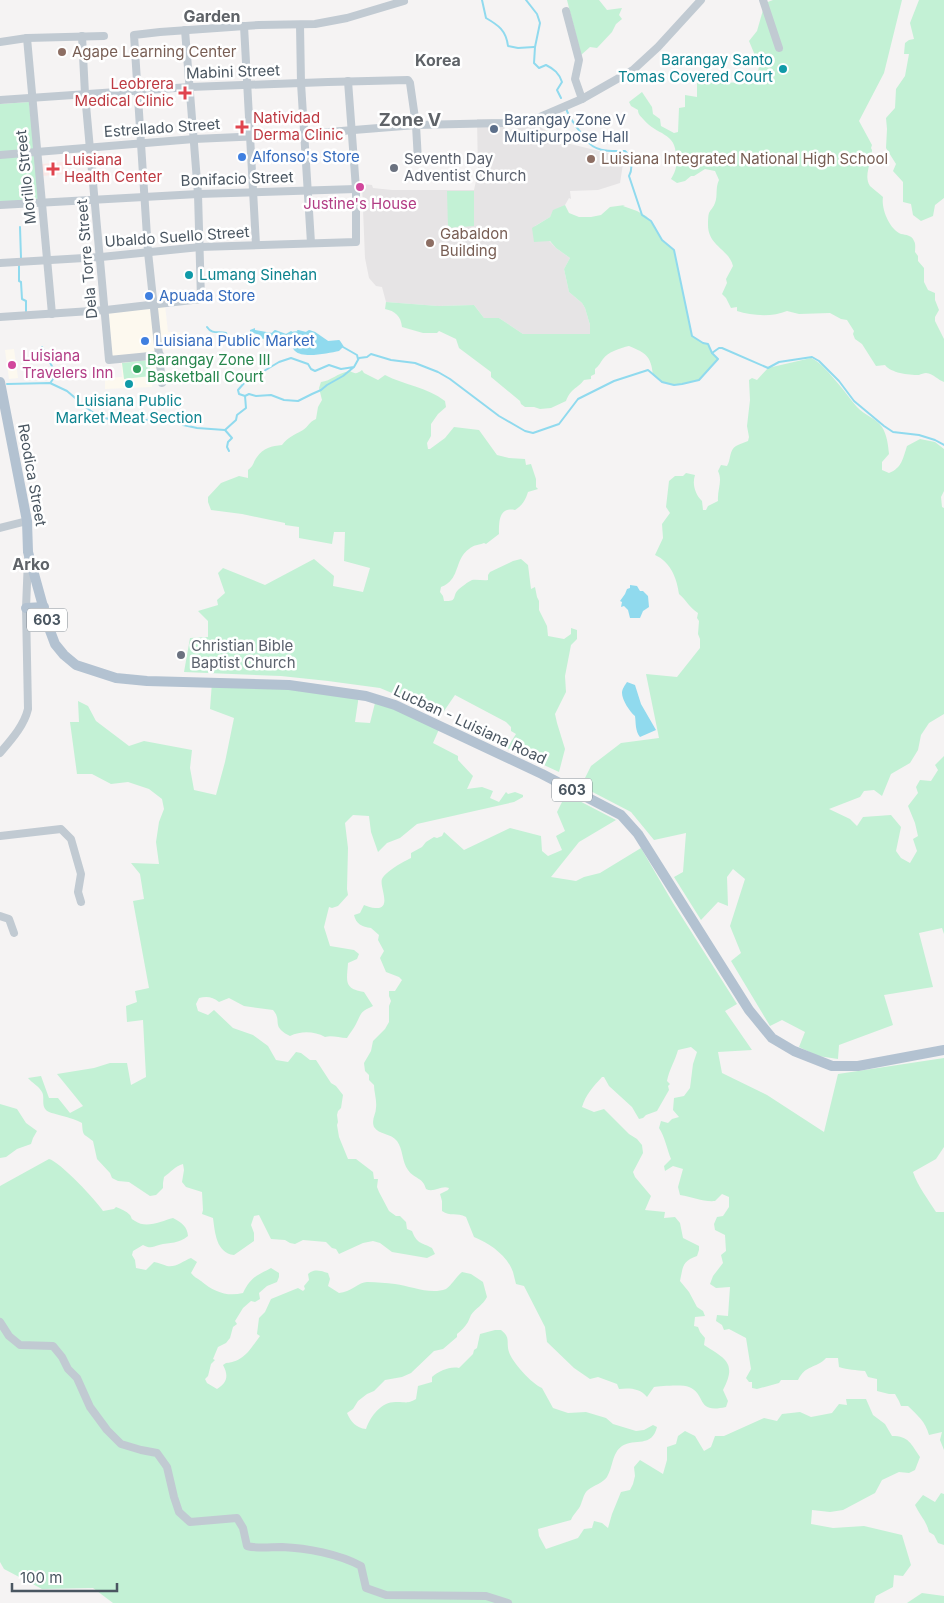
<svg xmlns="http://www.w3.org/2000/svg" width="944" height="1603" font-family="Inter,sans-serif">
<rect width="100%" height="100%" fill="#f5f3f3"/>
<g fill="#fdf9ef">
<path d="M165,305L168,332H180V349L161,350L162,383H152V387L105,389V378L122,377L121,358L111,359L107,310Z"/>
<path d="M14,349L18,378L9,379L5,350Z"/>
</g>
<path fill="#e6e4e5" d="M477,119H504L505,131L536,124L562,142L624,157L620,183L598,190L570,191L571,199L569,198L565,205L552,213L550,217L535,226L556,248L570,258L564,269L569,292L582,303L585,308L590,325V334H523L499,318H484L474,305L438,306L386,302L382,287L376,286L369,278L365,258L362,184L372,185L373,188L392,190H474L478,172Z"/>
<path fill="#fce8e6" d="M63,162L64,174L42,176V164Z"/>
<g fill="#c3f1d5">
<path d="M567,0H599L607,10L622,8L619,15L622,19L616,24L612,32L597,48L590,47L581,55Z"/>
<path d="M773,0H902L884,73L859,121L872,145L871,148L872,150C872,161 863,176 870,186C874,190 879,193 883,197C881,208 889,229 901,234C906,235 912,235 914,241C916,244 915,249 915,252L918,256V261L924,268V282L928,290L935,293V300L939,310L935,317V321L944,339V382C938,380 934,374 926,373C924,373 921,374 919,375C908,375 891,373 885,365L876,366L862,344L855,339L853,334L854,331L847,320L841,319L830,313L799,314L787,311C773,317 752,316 737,311V307L731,308L726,298L722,294L727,283L726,279L733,266C729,249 708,246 708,225C708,221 708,216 709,213C710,210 714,207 715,203C718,196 715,188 719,180L715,171L705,169L694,176H691L685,181L677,183L671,179C676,171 677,166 676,156C676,132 656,135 644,120C641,116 638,115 638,110L631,106L629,102L642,92L652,107L653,114L660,119L661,126L674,133L678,132L679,108L685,107V95L697,97V82L757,83L759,65L749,41L757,31L765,3Z"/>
<path d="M919,0H944V198L935,205L933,216L921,221L913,215L911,204L903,202V182L893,171L896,164L886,148L887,129L886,118L895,108L896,89L905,76L909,54H904L905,43L909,40L914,39L910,23Z"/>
<path d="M29,102L40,200L0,202V104Z"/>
<path d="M447,191H474V226L448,228Z"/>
<path d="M565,205L569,213L579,217H591L601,215L610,207L625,205L623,206L637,211L646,216L651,221L662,240L674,250L692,336L703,343L708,344L712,353L718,359L699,380L692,382L674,385L662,382L653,375C651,356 646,353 629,346C620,348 608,352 603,359C600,363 599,366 595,369V374L591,376V379L584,380C577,389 571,388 566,401L551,408L540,409L534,407H525L521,404L520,401L491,377V372L459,348L456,339L439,331L437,333H423L402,327C401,316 395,311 385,309L386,302L438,306L474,305L484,318H499L523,334H590V325L585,308L582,303L569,292L564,269L570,258L556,248L550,241L534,242L532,228L550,217L553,210Z"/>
<path d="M811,358C824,363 847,395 857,407C864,415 876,418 882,427C887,435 888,444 889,454L882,462V470L889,473C902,468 903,458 907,446L920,439L935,442L944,449V491L941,497L942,507L944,508V714L929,723L921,735L918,750L910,763L891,774L882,796L874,790L864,791L860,797L829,809L850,819L857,826L863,817L891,815L901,827L896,851L901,858L910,863L917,851L913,839L918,836L915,823L908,806L918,793L916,787L920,780L931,781L938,770L935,765L944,756V934L942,928L919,933L933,987L884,995L893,1025L839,1045L838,1059L818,1056L799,1047L805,1032L782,1020L770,1026L731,961L741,953L730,926L745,879L733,869L727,877L728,906L718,902L701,920L674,877L683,872L686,833L654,840L631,812L581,786L591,766L621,743L659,738L646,674L677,677L700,648V639L698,634L699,621L697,618L698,613C689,607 687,601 679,594C677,579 671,562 655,555L663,538L662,524L670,513L666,507L669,481L675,476H683L686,473L695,475C692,484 695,494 702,501L703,510H706L708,506L718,501C717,490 723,481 718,471L721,465L727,466C731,460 729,450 736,446C739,444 744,443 748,441L749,437L747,426L750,400L749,380L752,378L757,380L768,368Z"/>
<path d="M149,360L151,376L124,379L122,363Z"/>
<path d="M362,370L364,373L378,380L385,375C404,385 427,387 445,401L446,407L438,414L431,424V436L427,443L428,449H430L445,438L454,427L479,430L497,455L509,458L525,459L526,465L531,464L536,479V487L538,489L528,492C526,499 522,506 515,510C499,507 499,521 499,534L486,544L484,543C479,545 473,545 469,549C456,558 459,575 448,583C446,585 443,586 441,587L440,592L443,596L444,601C458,602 452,596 458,590C460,588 469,581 472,580C477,579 483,581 488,580V575L490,572L513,561L521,559L528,565L531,589L535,587L537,597L539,601V610L547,626L548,636L564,639L571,634V628L577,630V639L571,645L565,676L566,692L555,714L557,723L565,749L559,772L507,748L516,734L511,731V727L506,722L455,695L442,714L380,688L328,681L281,676L184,672L190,638L208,637V621L198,611L218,605L217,600L225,593L218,573L223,568L265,585L314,559L334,576L333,586L363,592L370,568L344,561L345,532H334L332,544L299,538V527L285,525V523L242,514L211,510L208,502V497L221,483L239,476L248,478V470C255,464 252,464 257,457C263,448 272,446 282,445C289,436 293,436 303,430C308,427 309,422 316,419L318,407L322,400L319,388L321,382C331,381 337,373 350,371C355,374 357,374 362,370Z"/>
<path d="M212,682L359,695L355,722L370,723L376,699L440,727L433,743L458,756V760L473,776L467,789L482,787L493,791L490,798L499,802L506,792L508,794L515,792L523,795V797L514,802L417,824L400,838L387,843L378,852L371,832L369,816L353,815L345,823L348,848L347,889L348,895L338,906L332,908L329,907L324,927L330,946L354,950L359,954L357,959L348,963C347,980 343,989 364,992L373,1006C360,1012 362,1012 356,1024C354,1028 350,1033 347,1038C339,1038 332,1035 325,1037C314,1031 301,1031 290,1036C270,1026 283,1021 273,1010L244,1006L229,998L219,1002C213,997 207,996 199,998L196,1004L198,1011L208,1015L214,1010L233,1028L253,1035L268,1046L276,1060L288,1062L296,1052L301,1053L310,1060H316L331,1083L336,1086L343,1095L341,1108L338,1111L337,1115L338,1122L337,1125L339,1137L348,1159H356L373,1172L374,1179H378L377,1187L379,1192L389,1211L396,1216H400L406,1222L407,1229L412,1231C417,1244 421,1242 432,1248L435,1254L427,1258L392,1252L380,1243L373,1241L363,1243L339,1254L336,1249L332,1248L326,1242L303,1240L295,1244L290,1243L285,1240L271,1239L259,1215L254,1216L251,1225L254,1233V1241L234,1255C216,1253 215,1232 213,1218L202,1214L203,1210L202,1192L186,1187L182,1182L184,1170L183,1164C175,1166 171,1172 164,1177L163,1183V1188L156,1195L150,1196L129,1182L118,1181L112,1178L110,1173L97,1159L93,1141C83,1133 83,1137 82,1123C73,1117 49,1114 46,1110C41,1105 45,1097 42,1092C39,1086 32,1083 28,1078L41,1076L49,1098H58L70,1113L83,1106L57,1074L94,1068L110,1063H127L131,1085L146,1077L143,1020L127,1022L126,1006L137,1002L135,991L149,988L133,901L144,899L140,874L131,863L159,864L156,842L159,822L164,809L162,799L149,789L128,782L111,784L92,774H77L70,722H79L78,701L88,706L96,721L129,746L144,741L192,750L190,768L194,790L216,795L225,762L234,718L210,709Z"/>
<path d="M566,794L616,820L579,842L551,877L576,881L584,877L600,873L641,848L673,903L737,1004L725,1011L752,1050L718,1052L722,1073L767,1095L824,1132L838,1074L944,1058V1147L936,1159L913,1172C918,1187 928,1199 936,1212H944V1450L940,1440L942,1432L929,1435C925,1421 918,1416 908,1406H901L899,1401L895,1394H889L877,1391V1379L868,1377L865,1371C856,1370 848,1370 839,1367L838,1358H826C816,1369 806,1364 798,1380H781L779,1383L757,1389L752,1388V1382H749L746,1378L751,1369L746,1338L729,1329L724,1330L722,1325L716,1321L717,1315L728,1316L730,1287L716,1288L710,1284L713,1276L723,1263L721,1255L726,1251L725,1235L715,1230L714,1224L717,1217L723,1216L729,1207V1197L722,1194L715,1201C703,1202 693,1197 680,1195L678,1187L683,1169L673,1166L665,1171L664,1166L671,1159C667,1149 665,1137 659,1128L661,1121L668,1123L672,1119L679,1117L673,1110L674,1098L684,1096L690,1088L693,1064L697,1052L691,1047L678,1050C675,1061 669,1070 667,1081L670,1084L668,1086L669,1090L657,1111L646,1115L643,1118L639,1119L632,1107L609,1086L604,1077H602C593,1087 586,1094 582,1107L594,1112L604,1109L629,1134L637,1139L642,1145L643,1153L633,1172L635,1177L651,1196L645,1210L665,1212L664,1218L675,1217L680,1223L683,1238L699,1246V1250L697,1256C682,1261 683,1267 680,1281L689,1292L697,1307L703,1311L705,1316L695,1317L694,1326L698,1327L700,1332L705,1338L704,1345C726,1359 737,1363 723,1390L728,1401L726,1407C695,1414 707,1394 689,1387C683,1384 660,1386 654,1387L647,1397C640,1388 629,1388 619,1389L617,1384L598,1377L590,1379L574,1368L547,1342L545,1327L524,1286L516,1284C515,1280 514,1276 513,1272C507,1255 489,1243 474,1237L466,1217C457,1212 450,1217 442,1211V1201L440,1194L448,1190L449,1188C441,1185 434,1193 426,1189C423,1177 414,1179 408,1170C402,1162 403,1149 397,1141C391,1133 379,1135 374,1127C371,1120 376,1114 376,1108C377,1100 374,1092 374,1085L369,1080V1075L365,1071L364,1063L371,1051L373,1041L385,1029L389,1022V1006L391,1001L389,996V991H395L402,980L399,977L386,972L380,958L384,951L378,940L379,935L371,928C362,927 356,924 354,915L360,913L364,905C367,906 372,908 375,908C393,910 379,886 382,879C386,871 403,862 411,858V853L422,847L426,842L434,837L437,838L442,836L444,832L464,850L510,828L541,836L542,851L548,856L562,850L556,836L565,831L557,812Z"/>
<path d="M0,1104L17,1109L26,1123L37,1131L33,1138L31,1144L17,1149L6,1157L0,1158Z"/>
<path d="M49,1159C59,1161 97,1201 103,1211L114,1209L116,1207C121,1209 126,1211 130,1215C133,1220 130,1218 135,1221C146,1229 162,1221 173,1218C182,1223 187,1226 188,1236C179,1244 170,1242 159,1245C153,1247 150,1249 143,1245L133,1251L132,1255L135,1260L136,1268L146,1270L154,1262C159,1263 162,1264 167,1266C175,1268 183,1261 191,1258L197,1262L191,1273C194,1277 197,1278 201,1281C214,1292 227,1297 243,1293C251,1277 256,1276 271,1268L279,1273V1277L277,1282L267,1286L259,1293L260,1299L255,1302L251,1301L243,1308L235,1321L237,1324L233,1327L230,1338L226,1343L218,1347L213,1359L215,1360L211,1364L208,1376L205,1379L207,1383L217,1389C227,1383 229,1376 223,1365L226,1363C244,1362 251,1348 260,1336L257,1334L259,1318L265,1312L271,1299L298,1288L303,1291L305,1289L304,1286L309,1280L308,1274C315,1268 321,1271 328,1273L330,1279L328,1286L339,1293C351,1292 360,1281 368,1282C377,1282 386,1283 395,1284C411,1286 430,1295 446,1289C451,1286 456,1277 462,1272L471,1274L483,1282L487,1297C483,1305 476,1308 471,1315C470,1317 469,1320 468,1322C465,1327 461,1331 457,1334V1337L443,1349L434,1351L411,1373L402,1377L385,1380L374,1391L367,1394L358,1401L353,1409L347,1413C351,1422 356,1428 366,1429C371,1415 382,1401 397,1402C407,1402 407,1404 416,1399L418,1386L432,1382V1377C439,1371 450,1366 459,1368L473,1354L474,1350L477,1348L480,1334L495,1330H501C511,1338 506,1341 509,1352C512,1362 532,1384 542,1388L553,1408L568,1413L586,1412L606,1418L613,1424L636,1431L644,1430L653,1425L657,1427C652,1448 635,1438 622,1446C612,1453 613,1467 607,1477C603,1483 594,1485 588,1490C584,1493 583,1499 581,1504C579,1510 573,1514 571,1520L538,1529L539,1536L546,1549L578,1538L584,1529L592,1528L594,1521L602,1523L608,1528L612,1514L621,1492L630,1490L633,1484L635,1476L634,1467L640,1460L663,1474L667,1460V1447L676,1444L678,1436L685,1431L695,1436L704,1451L711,1447L715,1436H724L764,1418L777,1421L782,1414L800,1412L811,1417L832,1413L839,1404L847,1405L846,1399H866L873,1415L885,1424L892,1436C909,1436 911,1444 920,1457L915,1470L909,1473L899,1472L882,1480L875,1493L843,1510L830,1512L812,1510L811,1524L833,1528L864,1526L902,1535L911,1565L903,1576L894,1575L893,1587L876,1596L874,1603H113L93,1588L42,1589L4,1569L0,1562V1186Z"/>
<path d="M941,1493L944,1494V1545L938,1543L934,1535L929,1532C927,1522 919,1514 915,1505L923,1495L935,1502Z"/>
<path d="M922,1593L944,1596V1603H907Z"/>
</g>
<g fill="#90daee">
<path d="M255,328V331L272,334L275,331L286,335C292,330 299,331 306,333L309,331L315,333L328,342L339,341L343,347L339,351C329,353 303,359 295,351C292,348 293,347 291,344C287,338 280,336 273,334L271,338L261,339L260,335L250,332V330Z"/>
<path d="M630,585L637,586L640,591H643L648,596L649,607L643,611L640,618H630L628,610L624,606L621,607L622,602L620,601L625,594L627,589L630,588Z"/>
<path d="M627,682L635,685L641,704L656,730L640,737C635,731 636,723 635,716C630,712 622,700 622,693C622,689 625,685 627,682Z"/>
</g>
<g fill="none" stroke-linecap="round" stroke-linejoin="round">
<g stroke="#90daee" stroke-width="2">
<path d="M482,0L486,18C498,25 506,30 508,46L518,48L534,47"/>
<path d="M526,0L537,14L540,23L535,47L534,63L539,68L546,65C554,69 559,73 562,82L557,90L561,98"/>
<path d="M20,227L21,258"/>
<path d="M19,266V281L21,282L22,299L26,301V312"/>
<path d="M207,327C212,335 219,331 226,333L227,336L231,337L243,336L255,331L272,334L275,331L286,335L291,332"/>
<path d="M298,331L306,333L309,331L315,333L328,342L339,341L343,347L357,355L358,359"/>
<path d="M42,347L56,374L51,382"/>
<path d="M712,353L719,348H722L768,368L779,362L812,357L819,361L839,381L854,401L884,426L893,432L919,435L935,440L944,445"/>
<path d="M354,367L341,369L329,365L315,371L311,369L308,364L291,358L279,362L259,374L252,376L245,382L238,390L239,394L245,396L249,394L256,396L271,395L284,400L298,401L312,394L321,390L327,385L343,376L354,367L359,358L367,357L371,354L391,360L415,363L438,372L450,379L499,416L525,431L533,433L559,424L578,399L614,381L648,370L662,382L674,385L682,384L699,380L718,359L712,353L708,344L703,343L692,336L674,250L662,240L651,221L642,215L629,176C633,169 632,156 625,151C610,151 596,153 585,139C582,136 581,132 578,129C573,122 568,116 566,108"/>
<path d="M7,384L50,383L67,391L87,408L99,417L115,420L128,416C138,424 160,418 172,415L183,425L197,428L225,430L232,438L228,442L227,447L229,451"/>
<path d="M225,430L236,420L237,415L246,408L245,396"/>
</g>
<g stroke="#c1cad2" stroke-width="8">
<path d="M763,0L779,48"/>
<path d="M566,11L579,60L575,79L582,99"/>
<path d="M300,25L301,83L311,243"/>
<path d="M244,26L256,245"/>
<path d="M82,36L85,94L109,360L160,355"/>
<path d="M27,38L52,314"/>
<path d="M0,42L27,38L104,36"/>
<path d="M0,100L190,87L328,82L408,80L410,83L416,125L418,161"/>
<path d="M0,155L194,139L304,134L416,125L503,123L533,120L582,99L633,70L658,47L701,0"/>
<path d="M0,205L198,194L356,189"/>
<path d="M0,263L101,257L200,247L356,242V189L348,81"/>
<path d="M0,317L106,310L201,299L198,194L185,30"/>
<path d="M162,383L148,252L134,35L160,32L259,25L315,24L347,18L404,1"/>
<path d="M0,528L27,521"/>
<path d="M0,753C11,740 24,726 28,709L26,608L28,559"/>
<path d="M0,836L61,829L71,839L81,874L78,892L81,902"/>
<path d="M0,916L9,919L14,933"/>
<path d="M0,1322L9,1336L20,1345L53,1346L62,1357L68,1369L77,1378L90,1407L107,1430L121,1444L141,1450L157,1453L167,1467L174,1497L179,1512L190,1522L237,1518L243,1528L247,1546C259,1549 270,1547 282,1547C307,1548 339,1554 361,1566L366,1588L386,1595L486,1596L508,1603"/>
</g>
<g stroke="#b3c2d1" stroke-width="10">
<path d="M0,382L27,521L28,552L49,628L55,644L64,655L76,665L116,678L147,681L289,685L366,696L395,705L542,774L621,815L638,834L749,1010L772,1038L794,1051L832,1066H858L944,1050"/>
<path d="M26,608L44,607"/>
</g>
</g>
<g fill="#8d6e63" stroke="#fff" stroke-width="2">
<circle cx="62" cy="52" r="5"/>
<circle cx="591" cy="159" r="5"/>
<circle cx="430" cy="243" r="5"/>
</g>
<g fill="#0f9aa8" stroke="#fff" stroke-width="2">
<circle cx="783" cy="69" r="5"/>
<circle cx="189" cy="275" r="5"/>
<circle cx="129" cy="384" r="5"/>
</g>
<g fill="#e0444e" stroke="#fff" stroke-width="2">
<path d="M182.5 85.5h5v5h5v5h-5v5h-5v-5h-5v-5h5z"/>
<path d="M239.5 119.5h5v5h5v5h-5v5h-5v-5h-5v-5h5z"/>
<path d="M50.5 161.5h5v5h5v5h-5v5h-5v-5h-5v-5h5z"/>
</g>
<circle fill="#5c6f8a" stroke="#fff" stroke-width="2" cx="494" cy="129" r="5"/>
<g fill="#3f7fe0" stroke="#fff" stroke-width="2">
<circle cx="242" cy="157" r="5"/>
<circle cx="149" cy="296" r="5"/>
<circle cx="145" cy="341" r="5"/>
</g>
<g fill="#6b7280" stroke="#fff" stroke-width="2">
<circle cx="394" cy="168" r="5"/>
<circle cx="181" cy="655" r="5"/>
</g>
<g fill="#d1479c" stroke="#fff" stroke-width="2">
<circle cx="360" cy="187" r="5"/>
<circle cx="12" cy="365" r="5"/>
</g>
<circle fill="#2e9e5b" stroke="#fff" stroke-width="2" cx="137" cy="369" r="5"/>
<g text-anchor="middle" stroke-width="5" stroke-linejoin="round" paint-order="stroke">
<g fill="#fff" stroke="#808990" stroke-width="1">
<rect x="27" y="608.5" width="40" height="23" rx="4"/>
<rect x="552" y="778.5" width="40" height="23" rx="4"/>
</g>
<g font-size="14" font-weight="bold" fill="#4a5661">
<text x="47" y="625">603</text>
<text x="572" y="795">603</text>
</g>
<g font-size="15" fill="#785e54" stroke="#fff" text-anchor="start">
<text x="72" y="57">Agape Learning Center</text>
<text x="601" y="164">Luisiana Integrated National High School</text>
<text x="440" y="239">Gabaldon<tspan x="440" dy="17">Building</tspan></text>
</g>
<g font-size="15" fill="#0d838f" stroke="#fff" text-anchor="end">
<text x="773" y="65">Barangay Santo<tspan x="773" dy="17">Tomas Covered Court</tspan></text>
<text x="199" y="280" text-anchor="start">Lumang Sinehan</text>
<text x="129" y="406" text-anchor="middle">Luisiana Public<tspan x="129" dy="17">Market Meat Section</tspan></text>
</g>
<g font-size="15" fill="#4a5661" stroke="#fff">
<text transform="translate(233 72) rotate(-2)" y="5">Mabini Street</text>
<text transform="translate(162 128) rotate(-4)" y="5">Estrellado Street</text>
<text transform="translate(26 177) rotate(-96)" y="5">Morillo Street</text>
<text transform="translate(237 179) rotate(-2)" y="5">Bonifacio Street</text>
<text transform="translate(177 237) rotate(-4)" y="5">Ubaldo Suello Street</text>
<text transform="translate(87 259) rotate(-95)" y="5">Dela Torre Street</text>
<text transform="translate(32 475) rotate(80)" y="5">Reodica Street</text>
<text transform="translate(470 725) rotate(25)" y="5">Lucban - Luisiana Road</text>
</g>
<g font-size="15" fill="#be3a42" stroke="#fff" text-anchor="start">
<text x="174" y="89" text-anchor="end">Leobrera<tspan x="174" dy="17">Medical Clinic</tspan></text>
<text x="253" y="123">Natividad<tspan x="253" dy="17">Derma Clinic</tspan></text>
<text x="64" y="165">Luisiana<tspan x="64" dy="17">Health Center</tspan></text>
</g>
<g font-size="15" fill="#4e5e75" stroke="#fff" text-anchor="start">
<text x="504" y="125">Barangay Zone V<tspan x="504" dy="17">Multipurpose Hall</tspan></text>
</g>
<g font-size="15" fill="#366cbe" stroke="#fff" text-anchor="start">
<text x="252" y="162">Alfonso's Store</text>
<text x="159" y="301">Apuada Store</text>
<text x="155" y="346">Luisiana Public Market</text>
</g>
<g font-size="15" fill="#5b616d" stroke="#fff" text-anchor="start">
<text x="404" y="164">Seventh Day<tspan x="404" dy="17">Adventist Church</tspan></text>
<text x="191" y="651">Christian Bible<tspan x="191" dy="17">Baptist Church</tspan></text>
</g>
<g font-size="15" fill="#b23c85" stroke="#fff">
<text x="360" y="209">Justine's House</text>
<text x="22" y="361" text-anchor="start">Luisiana<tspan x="22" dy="17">Travelers Inn</tspan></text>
</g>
<g font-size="15" fill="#27864d" stroke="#fff" text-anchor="start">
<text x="147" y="365">Barangay Zone III<tspan x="147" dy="17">Basketball Court</tspan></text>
</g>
<g font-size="16" font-weight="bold" fill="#5f6368" stroke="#fff">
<text x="212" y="22">Garden</text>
<text x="438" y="66">Korea</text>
<text x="31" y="570">Arko</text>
</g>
<g font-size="18" font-weight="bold" fill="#5f6368" stroke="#fff">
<text x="410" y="126">Zone V</text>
</g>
</g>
<path d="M12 1583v8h105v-8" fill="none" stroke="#4a5661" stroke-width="2.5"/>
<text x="20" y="1583" font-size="15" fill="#4a5661" stroke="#ffffff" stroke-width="4" paint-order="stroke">100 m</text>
</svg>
